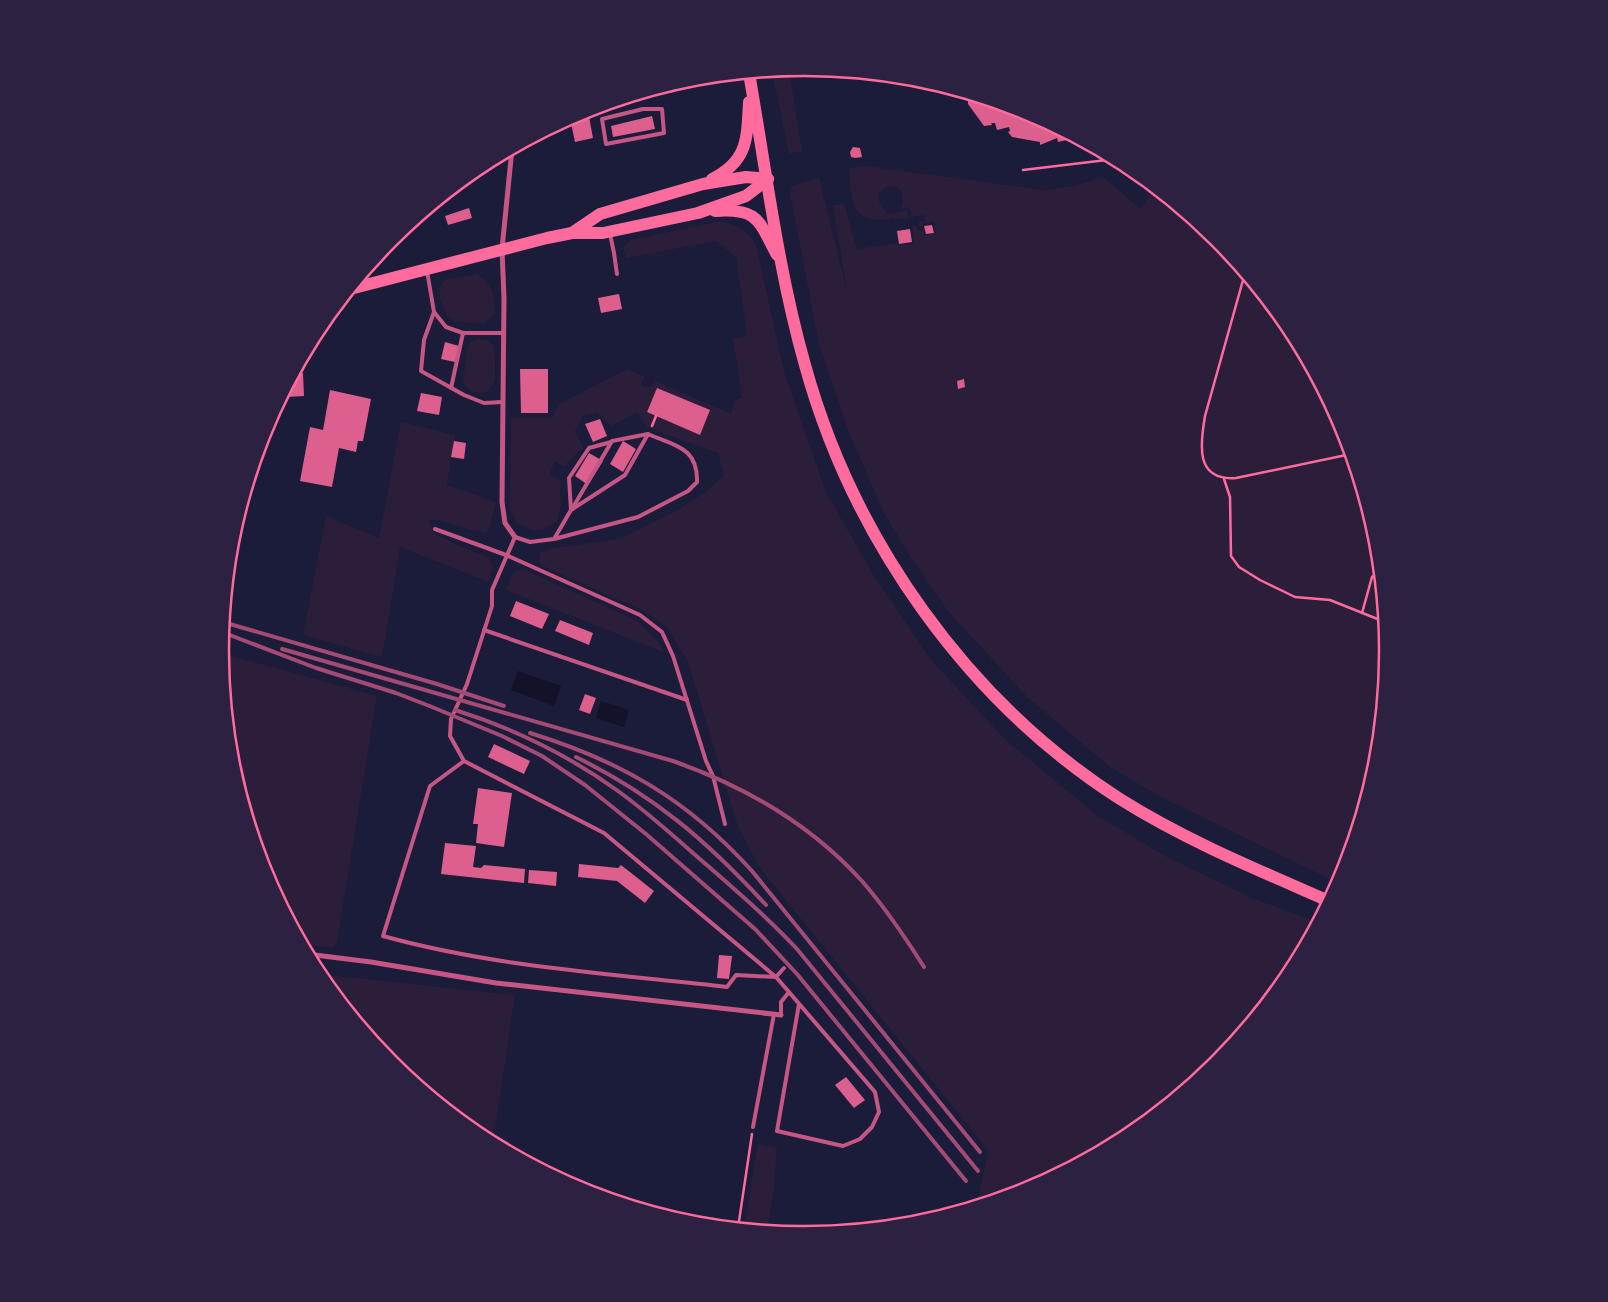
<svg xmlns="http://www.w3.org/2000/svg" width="1608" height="1302" font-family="'Public Sans',sans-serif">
<rect width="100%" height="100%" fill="#1b1b3a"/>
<g fill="#2a1e3b">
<path d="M789,69L802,151L789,154L772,71Z"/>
<path d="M866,166L1044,190L1074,186L1102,178L1107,180L1141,209L1155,188L1217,239L1289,327L1343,428L1376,537L1387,651L1376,765L1343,875L1338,883L1161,797L1110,767L1027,697L947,610L908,553L884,513L849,433L819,344L790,193L792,186L819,178L847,292L833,205L844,204L857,249L897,243V246L914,244L912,226L916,225L918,230H923L924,236L936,233L934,222L922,224L923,226L919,227L918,222L925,221L924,215L911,217L910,207L901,209C901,205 903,202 903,197C901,180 875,185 879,201C881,207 886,208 887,214L907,210L909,218L895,220L894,218C850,226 852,203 849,168Z"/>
<path d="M721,221C737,226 748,230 756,245L785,375L826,492L874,576L931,660L1007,741L1098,816L1167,857L1252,898L1309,919L1311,925V935L1289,975L1216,1064L1128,1136L1027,1190L977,1205L988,1150L759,867L737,824L688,662L667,627L642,610L540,565V553L550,549L622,538L676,511L707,491L724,475L718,453L646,427L638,412L611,426L597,413L583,416L575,431L584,449L579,451L564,466L555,462L549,474L561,482L560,491L561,505L558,520C541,534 535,532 516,523L510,509L511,418H552L559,404L627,369L645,377L641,383L643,387H650L656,381L731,414L735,400L742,397L733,339L747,336L736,257L716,241L626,258L623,248L630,240Z"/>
<path d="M477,274C493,286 494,294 495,314L484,324L455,322L447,315L440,300L439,288L445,279Z"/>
<path d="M478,339L487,340L493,345L495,353V381L488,392C476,394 471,393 463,383L467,349L471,341Z"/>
<path d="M401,422L455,435L447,485L496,502L490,526L486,532C465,533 448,518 429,520L433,533L464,548L487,557L493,566L488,582L400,547L382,657L303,635L326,516L379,538Z"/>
<path d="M517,570H525L635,620C648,630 657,639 665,653L506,590L513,573Z"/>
<path d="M221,653L377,696L337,942L333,948L303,945L265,874L232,765Z"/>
<path d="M318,974L515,995L493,1143L480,1136L391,1063Z"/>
<path d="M758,1144L777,1148L774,1189L767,1231L744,1229Z"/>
</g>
<g fill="#12122b">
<path d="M518,671L561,686L554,706L511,690Z"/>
<path d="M601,701L629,710L624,727L596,718Z"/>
</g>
<g fill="#dd5f8e">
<path d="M971,95L1028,112L1075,138L1058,142L1057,138L1040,145V142L1012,137L1008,132L1010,131L1009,127L997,130L995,123H991L992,125L984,126L968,104V99Z"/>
<path d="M588,111L593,138L575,142L570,118L578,113Z"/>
<path d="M652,116L655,129L613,137L611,126Z"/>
<path d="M853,147L860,148L862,157L855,158L851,157L850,152Z"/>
<path d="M469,208L472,218L448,225L445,216Z"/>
<path d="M932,225L934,233L926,234L924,226Z"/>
<path d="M910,229L912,242L899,244L897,231Z"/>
<path d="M619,294L622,309L601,313L598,298Z"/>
<path d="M445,342L459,346L455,362L441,359Z"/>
<path d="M520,369H548V413H521Z"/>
<path d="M303,373L304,396L287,397V401L279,402L294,374Z"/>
<path d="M964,379L965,387L958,389L957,381Z"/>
<path d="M657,388L710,410L700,435L647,412Z"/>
<path d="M330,390L371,399L363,441H358L356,452L339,448L332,487L300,481L310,427L323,430Z"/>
<path d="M421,393L442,397L439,415L417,411Z"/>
<path d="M600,419L607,436L593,442L585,424Z"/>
<path d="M454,441L466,443L464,459L451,457Z"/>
<path d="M623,441L636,449L623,472L610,464Z"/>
<path d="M589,453L603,461L588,485L575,476Z"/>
<path d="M516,601L549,614L542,629L510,616Z"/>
<path d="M560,620L593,633L589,645L555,631Z"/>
<path d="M585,694L596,698L590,714L579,710Z"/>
<path d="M494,744L530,761L524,774L488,757Z"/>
<path d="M478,788L512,793L504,847L476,843L478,824H473Z"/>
<path d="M445,843L476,846L473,867L481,868L484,865L525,869L524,883L441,874Z"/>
<path d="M579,864L618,868L621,865L654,891L645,903L617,881L578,877Z"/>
<path d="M529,870L557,872L556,886L528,883Z"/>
<path d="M719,955L732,956L729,979L717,978Z"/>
<path d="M846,1077L865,1100L854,1108L835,1085Z"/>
</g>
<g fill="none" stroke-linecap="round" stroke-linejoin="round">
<g stroke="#ff6b9d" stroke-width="2.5">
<path d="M1023,170L1115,159"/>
<path d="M1245,273L1205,416C1200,445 1195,481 1236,478L1351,454"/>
<path d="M652,426L656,416"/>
<path d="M1224,479L1230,497L1231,556L1239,567L1260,580L1295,597L1330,600L1385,622"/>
<path d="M1362,613L1372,577L1380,570"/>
<path d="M738,1228L752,1134"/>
</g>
<g stroke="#c65784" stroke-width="4">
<path d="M643,109H662L664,133L606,144L602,119Z"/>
<path d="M610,234L614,253L617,274"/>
<path d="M427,271L434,312L424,340L421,371L464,395L484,403L502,402"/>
<path d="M434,312L446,327L463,333H503"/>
<path d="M451,388L463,333"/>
<path d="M572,509L612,441L648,434"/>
<path d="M571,510L569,478L589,448L611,442"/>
<path d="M435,529L506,555L640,615L662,632L673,656L706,761L713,776L725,824"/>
<path d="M484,630L687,700"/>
<path d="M464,761L430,786L383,936C495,967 612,974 727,987L736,975L776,977L604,833L464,761L450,736L451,719L467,684L492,606V590L515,537L530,542L554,539L638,517L688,491L697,482C698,447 675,446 648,434L625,475L571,510L554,539"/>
<path d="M784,968L776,977L875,1092L879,1112L872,1127L860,1139L843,1146L777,1131L799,1004"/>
<path d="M781,1015V1002L789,992"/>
<path d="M753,1127L774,1014"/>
</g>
<g stroke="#c65784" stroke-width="5">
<path d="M512,149L502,249L504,298L502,502L505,523L515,537"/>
<path d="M307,954L371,962L496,983L781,1015"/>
</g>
<g stroke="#ff6b9d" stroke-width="12">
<path d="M749,73C766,170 778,270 805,365C853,539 967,701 1120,799C1185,840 1258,870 1329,901"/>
<path d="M712,179C748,161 747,139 749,102"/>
<path d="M715,211C759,208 758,220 777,255"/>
<path d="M572,233L600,214L703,184L746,177L768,179"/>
<path d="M350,289L547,238L572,233H603L698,213L746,196L768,179"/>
</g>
<g stroke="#a44b75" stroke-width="4">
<path d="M223,622L437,684L504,706"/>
<path d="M222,632L316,668L396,693L432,707L502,736L542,756L585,785L646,834L755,929L797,974L966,1181"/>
<path d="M282,649L673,761C744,786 810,824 861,880C885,907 905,937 924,967"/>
<path d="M455,710C513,728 568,755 618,791C650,814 679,841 708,866C739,893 770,920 797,949L978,1171"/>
<path d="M530,733C621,761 688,800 752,871L980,1152"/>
<path d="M576,757C655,796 707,841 766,905"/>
</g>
</g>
<path d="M0 0H1608V1302H0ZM229 651a575 575 0 1 1 1150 0a575 575 0 1 1-1150 0Z" fill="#2d2142" fill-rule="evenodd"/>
<path fill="none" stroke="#ff6b9d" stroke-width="2.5" d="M229 651a575 575 0 1 1 1150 0a575 575 0 1 1-1150 0Z"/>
</svg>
